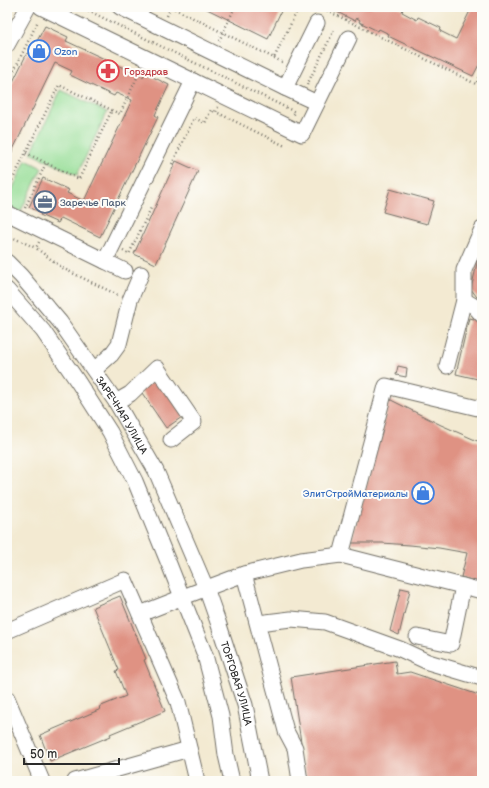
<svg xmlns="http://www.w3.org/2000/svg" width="489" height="788" font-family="'Balsamiq Sans',sans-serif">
<rect width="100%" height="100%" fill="#fdfcf7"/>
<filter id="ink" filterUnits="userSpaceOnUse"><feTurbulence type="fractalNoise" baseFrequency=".025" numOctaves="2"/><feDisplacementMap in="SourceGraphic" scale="8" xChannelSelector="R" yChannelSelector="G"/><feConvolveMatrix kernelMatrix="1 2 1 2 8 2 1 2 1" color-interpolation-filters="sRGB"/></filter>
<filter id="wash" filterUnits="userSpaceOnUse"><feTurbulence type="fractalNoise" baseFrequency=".012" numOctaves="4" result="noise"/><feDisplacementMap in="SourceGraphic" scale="16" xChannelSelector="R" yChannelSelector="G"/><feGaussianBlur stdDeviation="0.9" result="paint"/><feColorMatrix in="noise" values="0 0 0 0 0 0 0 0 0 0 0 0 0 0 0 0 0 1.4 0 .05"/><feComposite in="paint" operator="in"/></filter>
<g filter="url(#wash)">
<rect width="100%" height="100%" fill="#f3ead2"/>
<g fill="#97de98" stroke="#618462">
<path d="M61,90L107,112L77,175L31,153Z"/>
<path d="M26,160L42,168L20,213L7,207V201Z"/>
</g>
<g id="blocks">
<g fill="#df9283">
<path d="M203,7H283L268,39Z"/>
<path d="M335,7H398L403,9L402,12L417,20L418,17L441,28L440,31L456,39L472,7H482V59L473,76L388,36L389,34L379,29L378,31L359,22L360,20L357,18L355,21L333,10Z"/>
<path d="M45,26L68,37L66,41L143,77L145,73L169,85L155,115L158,117L100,237L61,218L58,223L40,215L41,213L29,207L43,178L69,190L67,193L84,201L132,100L116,93L114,96L70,75L72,71L55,63L7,162V94L27,53L29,54L34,42L36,43Z"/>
<path d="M176,161L198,171L156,264L134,254Z"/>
<path d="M390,189L434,201L427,224L383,212Z"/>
<path d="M480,251H482V304L471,289Z"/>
<path d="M469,318L479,320L482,325V380L456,374Z"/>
<path d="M398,366L407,368L406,377L396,375Z"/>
<path d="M159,377L185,415L166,428L140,390Z"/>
<path d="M389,399L441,425L482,443V583L461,577L467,553L439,548L410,545L382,543H351Z"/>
<path d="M401,588L410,590L399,635L390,631Z"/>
<path d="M120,596L146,659L144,660L165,711L110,734L111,736L50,761L40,735L101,709L99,707L126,696L116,671L119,670L93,607Z"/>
<path d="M395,661L397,674L410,672L482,696V781H307L291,677Z"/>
</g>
</g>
</g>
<g filter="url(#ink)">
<use href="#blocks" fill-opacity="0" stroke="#716e65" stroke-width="1"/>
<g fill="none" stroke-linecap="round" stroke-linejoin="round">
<g stroke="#716e65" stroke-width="17">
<g id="minor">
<path d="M41,7L302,134L349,38"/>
<path d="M120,7L285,88L317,23"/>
<path d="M7,45L28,7"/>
<path d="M285,88L317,103"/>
<path d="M7,213L105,261L193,81"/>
<path d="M105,261L125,271"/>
<path id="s1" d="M7,262L21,276L60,322L116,402L156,471L206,588L218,622L245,705L260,781"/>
<path d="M7,290L43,331L78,382L110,432L135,481L169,564L205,655L221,716L226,755L232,781"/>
<path d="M464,300L474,306L482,315"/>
<path d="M447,366L464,300V270L482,229"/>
<path d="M94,370L111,355L119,344L130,300L141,274"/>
<path d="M116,402L130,394L157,368L194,422L171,440"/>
<path d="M341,555L386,386L482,409"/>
<path d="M244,574L286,731L295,748L300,781"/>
<path d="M140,614L183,597L244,574L301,560L341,555L482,591"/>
<path d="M258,623L291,619L325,622L400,649L428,662L482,678"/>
<path d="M7,631L125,580L178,702L197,781"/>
<path d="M417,637L451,644L463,586"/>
<path d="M7,698L42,781"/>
<path d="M75,781L189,749"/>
</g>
</g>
<g stroke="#716e65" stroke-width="2.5" stroke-dasharray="1 3" stroke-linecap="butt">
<path d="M81,7L295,112L293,116"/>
<path d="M171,7L274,58L299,7"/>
<path d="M320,7L476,84L482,72"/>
<path d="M167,16L171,7"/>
<path d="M219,41L235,7"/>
<path d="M274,58L284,63"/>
<path d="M7,85L38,21"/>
<path d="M307,85L335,28"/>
<path d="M218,107L216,112L285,146"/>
<path d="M26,153L79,179L112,110"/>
<path d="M172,164L194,118L205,123L211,110L216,112"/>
<path d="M7,191L59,85L120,114L141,69"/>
<path d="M25,208L46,163"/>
<path d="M7,235L36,248"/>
<path d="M39,242L36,248L64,269L118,295"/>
<path d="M123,251L129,254L152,206"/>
</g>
<use href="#minor" stroke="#fff" stroke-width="15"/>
</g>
</g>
<defs>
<g id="shop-ring" transform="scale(1.15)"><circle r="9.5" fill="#fdfcf7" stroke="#3f7fe0" stroke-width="1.5"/><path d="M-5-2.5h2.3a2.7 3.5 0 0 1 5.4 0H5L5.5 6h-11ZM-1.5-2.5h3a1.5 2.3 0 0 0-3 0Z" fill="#3f7fe0"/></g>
<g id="pharmacy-ring" transform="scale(1.15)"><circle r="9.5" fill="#fdfcf7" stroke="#e0444e" stroke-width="1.5"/><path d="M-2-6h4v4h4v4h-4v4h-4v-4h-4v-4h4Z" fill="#e0444e"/></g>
<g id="office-ring" transform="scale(1.15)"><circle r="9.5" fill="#fdfcf7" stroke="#5c6f8a" stroke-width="1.5"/><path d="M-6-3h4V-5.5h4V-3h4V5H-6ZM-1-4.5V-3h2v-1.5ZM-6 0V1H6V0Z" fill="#5c6f8a"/></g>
</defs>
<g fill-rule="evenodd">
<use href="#shop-ring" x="39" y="51"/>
<use href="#pharmacy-ring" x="108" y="71"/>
<use href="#office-ring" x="45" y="202"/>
<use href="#shop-ring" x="423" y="493"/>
</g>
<g text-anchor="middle" stroke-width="4" stroke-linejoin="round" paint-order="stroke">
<g font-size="10" fill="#366cbe" stroke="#fdfcf7" text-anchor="start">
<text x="54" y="55">Ozon</text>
<text x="408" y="497" text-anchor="end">ЭлитСтройМатериалы</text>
</g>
<g font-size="10" fill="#be3a42" stroke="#fdfcf7" text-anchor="start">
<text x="124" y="75">Горздрав</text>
</g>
<g font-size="10" fill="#4e5e75" stroke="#fdfcf7" text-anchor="start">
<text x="60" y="206">Заречье Парк</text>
</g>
<g font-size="10" fill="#2b2b2b" stroke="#fdfcf7">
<text dy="4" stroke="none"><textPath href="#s1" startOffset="192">ЗАРЕЧНАЯ УЛИЦА</textPath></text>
<text dy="4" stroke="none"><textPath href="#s1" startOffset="485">ТОРГОВАЯ УЛИЦА</textPath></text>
</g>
</g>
<rect width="489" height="788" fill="none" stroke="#fdfcf7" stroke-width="24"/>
<path d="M24 758v6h95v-6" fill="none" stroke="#2b2b2b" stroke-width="2"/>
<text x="30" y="758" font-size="12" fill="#2b2b2b" stroke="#fdfcf7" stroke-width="3" paint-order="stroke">50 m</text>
</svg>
